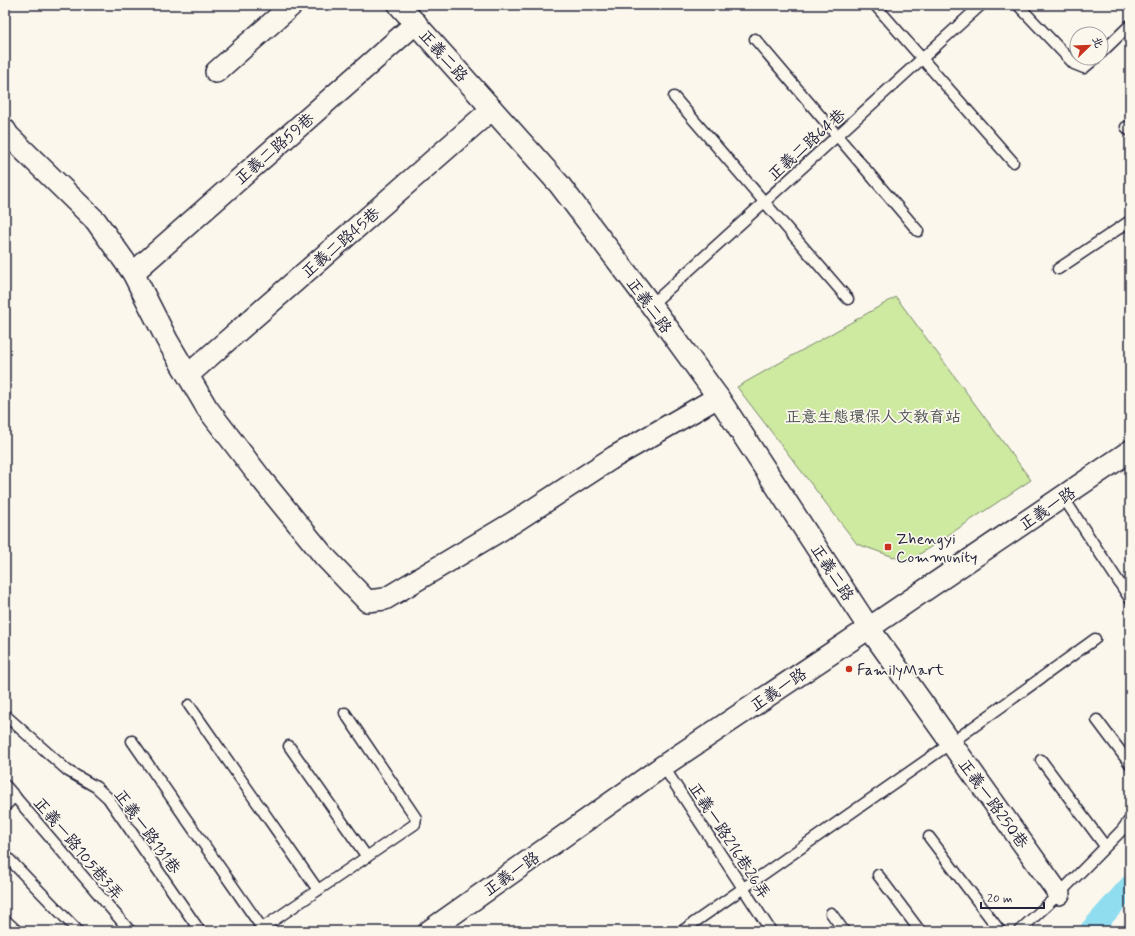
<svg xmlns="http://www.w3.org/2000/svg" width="1135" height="936" font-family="Mynerve,'LXGW WenKai TC',sans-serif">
<rect width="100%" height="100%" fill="#fbf7ec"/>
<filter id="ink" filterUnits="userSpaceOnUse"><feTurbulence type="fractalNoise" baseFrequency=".025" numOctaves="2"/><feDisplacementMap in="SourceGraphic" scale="8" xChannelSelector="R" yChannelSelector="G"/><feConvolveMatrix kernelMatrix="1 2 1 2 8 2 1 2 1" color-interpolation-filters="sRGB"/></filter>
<g filter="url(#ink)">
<path fill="#cee9a0" stroke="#78866e" d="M896,297L1031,480L908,562L857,544L737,387Z"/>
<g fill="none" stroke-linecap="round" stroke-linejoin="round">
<path stroke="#90ddef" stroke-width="22" d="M1090,931L1130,886"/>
<g stroke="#22223b" stroke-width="13">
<g id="service">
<path d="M875,5L1013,162"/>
<path d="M1018,5L1074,64L1084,68L1096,58"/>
<path d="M755,39L918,231"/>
<path d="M1101,53L1130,25"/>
<path d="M674,97L848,299"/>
<path d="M1126,127L1130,131"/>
<path d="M1058,269L1130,221"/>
<path d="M651,305L981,5"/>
<path d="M1063,497L1130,599"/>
<path d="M189,705L318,890"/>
<path d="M5,715L68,771L96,787L108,798L200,931"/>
<path d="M1097,720L1130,764"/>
<path d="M132,741L262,928"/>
<path d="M289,746L367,857"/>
<path d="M1041,760L1105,846"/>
<path d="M663,766L771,931"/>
<path d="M5,785L130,931"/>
<path d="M5,806L15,796"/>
<path d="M929,837L1000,931"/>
<path d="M5,855L78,931"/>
<path d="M878,875L920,931"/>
<path d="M831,913L844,931"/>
<path d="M5,920L17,931"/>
<path d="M258,931L415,824L416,818L412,812L345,713"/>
<path d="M682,931L951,743L1095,639"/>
<path d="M1019,931L1059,894L1122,830L1130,819"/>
</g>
</g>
<g stroke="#22223b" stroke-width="24">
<g id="minor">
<path d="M399,5L559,184L651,305L718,397L869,628L1059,894"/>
<path d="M216,72L292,5"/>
<path d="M5,130L8,135L96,221L133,273L167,340L207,408L259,476L324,556L367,601L385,599L514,522L614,457L718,397"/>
<path d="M133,273L416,23"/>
<path d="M188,375L492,109"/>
<path d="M429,931L663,766L869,628L1130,451"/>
</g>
</g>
<use href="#service" stroke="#fbf7ec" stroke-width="10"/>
<use href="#minor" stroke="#fbf7ec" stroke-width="21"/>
</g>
</g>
<g fill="#c8321e" stroke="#fbf7ec" stroke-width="1.5">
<rect x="884" y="543" width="8" height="8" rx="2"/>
<circle cx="849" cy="669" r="4"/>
</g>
<g text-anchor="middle" stroke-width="3.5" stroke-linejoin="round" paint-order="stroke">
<g font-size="16" fill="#22223b" stroke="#fbf7ec">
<text transform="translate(444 55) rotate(48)" y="6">正義二路</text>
<text transform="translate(806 144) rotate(-42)" y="6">正義二路64巷</text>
<text transform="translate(274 148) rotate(-41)" y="6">正義二路59巷</text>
<text transform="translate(340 242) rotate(-41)" y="6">正義二路45巷</text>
<text transform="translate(650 305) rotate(54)" y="6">正義二路</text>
<text transform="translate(1047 508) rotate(-34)" y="6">正義一路</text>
<text transform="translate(833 572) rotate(57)" y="6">正義二路</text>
<text transform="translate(778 689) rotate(-34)" y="6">正義一路</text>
<text transform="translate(994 803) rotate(54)" y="6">正義一路250巷</text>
<text transform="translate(148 831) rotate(54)" y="6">正義一路131巷</text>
<text transform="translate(730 840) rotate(57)" y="6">正義一路216巷26弄</text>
<text transform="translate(79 848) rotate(50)" y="6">正義一路105巷3弄</text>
<text transform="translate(511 873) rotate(-35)" y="6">正義一路</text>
</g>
<g font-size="16" fill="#4d5454" stroke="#fbf7ec">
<text x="873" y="422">正意生態環保人文教育站</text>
</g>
<g font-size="16" fill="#22223b" stroke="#fbf7ec" text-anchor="start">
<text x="896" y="544">Zhengyi<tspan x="896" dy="18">Community</tspan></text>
<text x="857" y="675">FamilyMart</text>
</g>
</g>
<rect width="1135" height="936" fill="none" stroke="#fbf7ec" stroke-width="20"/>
<rect x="10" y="10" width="1115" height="916" fill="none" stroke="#22223b" stroke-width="1.5" filter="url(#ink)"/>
<g transform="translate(1089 46) rotate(67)"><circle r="19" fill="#fbf7ec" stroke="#a4a2a5"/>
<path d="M0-3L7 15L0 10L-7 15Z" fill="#c8321e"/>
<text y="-6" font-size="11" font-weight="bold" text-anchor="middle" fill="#22223b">北</text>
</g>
<path d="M981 902v6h63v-6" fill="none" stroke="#22223b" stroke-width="2"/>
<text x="987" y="902" font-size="12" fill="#22223b" stroke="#fbf7ec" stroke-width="3" paint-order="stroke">20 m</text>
</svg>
